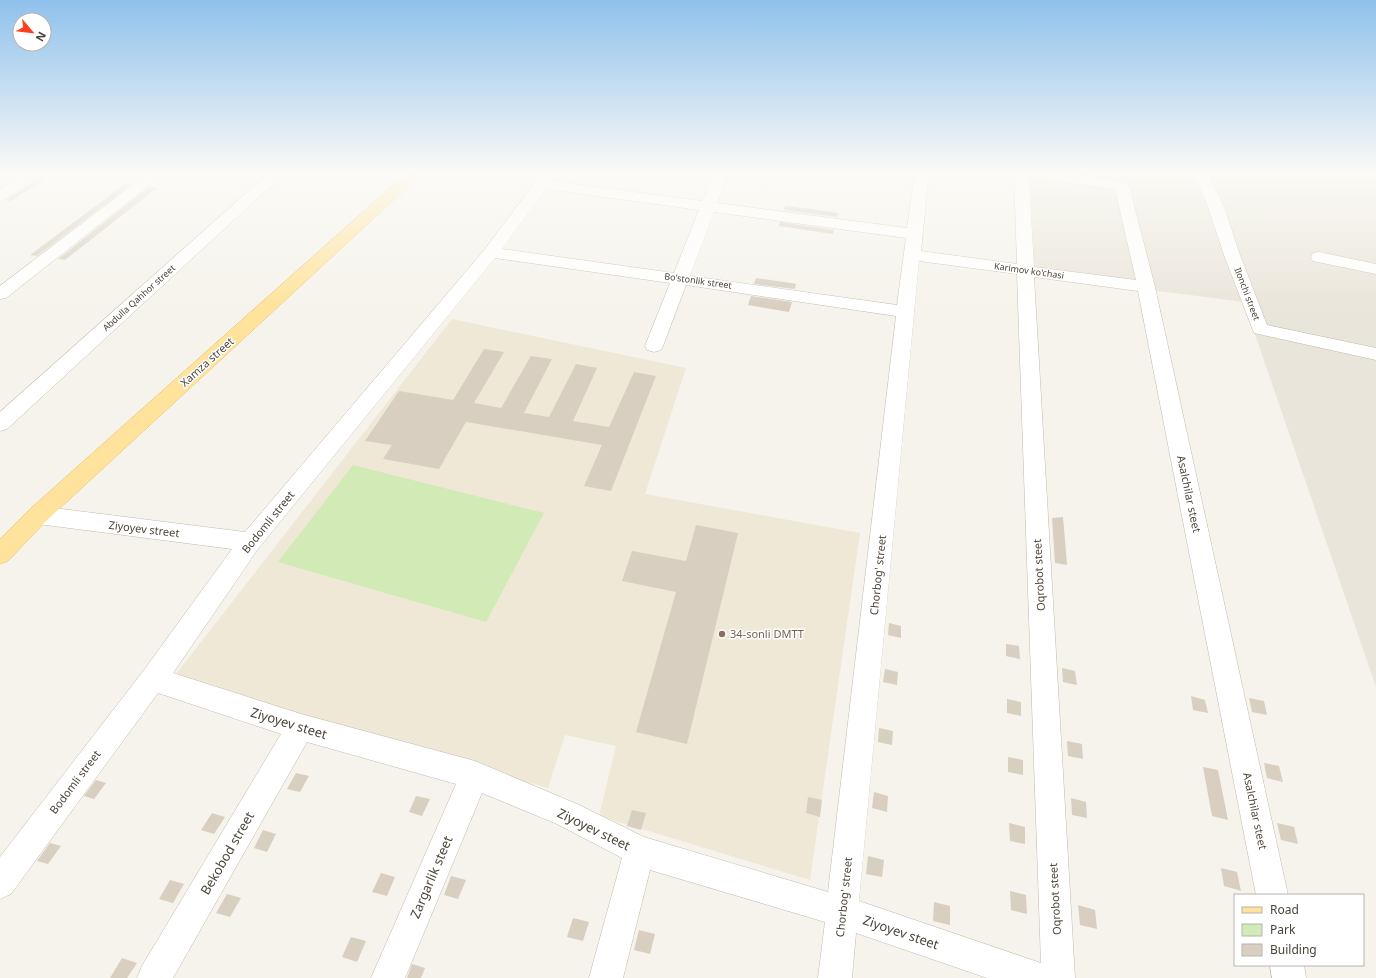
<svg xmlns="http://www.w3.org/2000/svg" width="1376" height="978" font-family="'Noto Sans',sans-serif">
<rect width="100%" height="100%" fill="#f6f3ec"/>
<path fill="#eae5da" d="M1014,172H1376V687L1244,302L1018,273Z"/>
<path fill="#efe8d6" d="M452,319L686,368L645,494L860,533L810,880L599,816L616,746L565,735L548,788L173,678Z"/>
<path fill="#d2eab5" d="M353,465L544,513L486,622L278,562Z"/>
<g fill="#d8cfc1">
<path d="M39,178L45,179L11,201L6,200Z"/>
<path d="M125,184L131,185L37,256L30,255Z"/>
<path d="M149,187L157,188L65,260L58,259Z"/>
<path d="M785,206L812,209L838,213L837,217L784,210Z"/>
<path d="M780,222L834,230L833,234L779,226Z"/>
<path d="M756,278L791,283L796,284L795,289L754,284Z"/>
<path d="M751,296L792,302L789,312L748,305Z"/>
<path d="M484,349L504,352L474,403L501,408L531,356L552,359L524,413L549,417L576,364L597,368L573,421L609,427L634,372L656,376L611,491L584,486L602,445L466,422L439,469L383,459L392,445L365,441L399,391L453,400Z"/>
<path d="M1063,517L1066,552L1067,565L1055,563L1052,518Z"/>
<path d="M696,525L738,533L687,744L636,732L676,592L622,581L632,551L686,561Z"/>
<path d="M889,623L901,626V638L888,635Z"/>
<path d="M1006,644L1019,646L1020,659L1006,656Z"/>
<path d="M1062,668L1075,671L1077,685L1063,682Z"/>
<path d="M885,669L898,672L897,685L883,682Z"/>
<path d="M1191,696L1205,700L1208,713L1193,710Z"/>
<path d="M1249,698L1264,701L1267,715L1252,712Z"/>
<path d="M1007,699L1021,702V716L1007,713Z"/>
<path d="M879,728L893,731L892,745L878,742Z"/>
<path d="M1067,741L1082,744L1083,759L1068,756Z"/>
<path d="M1008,757L1023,760V775L1008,772Z"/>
<path d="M1264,763L1279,766L1283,782L1267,778Z"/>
<path d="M1203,767L1218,770L1228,820L1212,816Z"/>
<path d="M296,773L309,776L300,792L287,789Z"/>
<path d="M96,780L106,783L94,799L84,796Z"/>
<path d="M874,792L888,796L887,812L872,808Z"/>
<path d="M416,796L430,799L422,816L409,812Z"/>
<path d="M808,797L822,800L820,817L806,813Z"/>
<path d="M1071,798L1086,802L1087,818L1072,815Z"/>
<path d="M632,810L646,813L641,830L627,826Z"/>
<path d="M212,813L225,817L214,834L201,830Z"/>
<path d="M1009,823L1025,827V844L1010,841Z"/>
<path d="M1277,823L1294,827L1298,844L1281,840Z"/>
<path d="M263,830L276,834L267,852L254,848Z"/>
<path d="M50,843L61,846L48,864L37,861Z"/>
<path d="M868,856L884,860L882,877L866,874Z"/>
<path d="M1221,868L1237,872L1241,891L1224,886Z"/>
<path d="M381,873L395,877L387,896L372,892Z"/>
<path d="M451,876L466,880L458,899L444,895Z"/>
<path d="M170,880L184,884L173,903L159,899Z"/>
<path d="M1010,891L1026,895L1027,914L1011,910Z"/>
<path d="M227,894L241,898L230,917L216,913Z"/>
<path d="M934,902L950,906V925L933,921Z"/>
<path d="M1078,905L1095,910L1097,929L1080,925Z"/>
<path d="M573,918L589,922L583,941L567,937Z"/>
<path d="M639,930L655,934L650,954L634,950Z"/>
<path d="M351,937L366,941L357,962L342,957Z"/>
<path d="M122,958L137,963L127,978H110Z"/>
<path d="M412,964L425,968L421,978H407Z"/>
</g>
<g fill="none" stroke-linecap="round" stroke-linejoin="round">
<g stroke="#c2bbae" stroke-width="1">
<g id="minor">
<path d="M26,172H43L41,175L5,199L0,201V189Z"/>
<path d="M150,172H166L6,298L0,299V286Z"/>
<path d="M270,172H286L7,429L0,431V412Z"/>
<path d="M543,172H558L552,181L702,201L715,172H729L717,203L907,228L915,172H929L921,251L1017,264L1014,172H1058L1127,183L1129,186L1155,287L1288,895H1256L1138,291L1034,277L1075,978H987L856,933L852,978H818L825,922L650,870L623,978H589L622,858L557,824L482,793L405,978H371L456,784L307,742L173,978H137L142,966L281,734L158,693L11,894L0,899V857L144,670L232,549L38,524L30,521L27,515L30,509L38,506L245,532L485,249ZM1029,177L1115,189L1136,280L1034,267ZM546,189L699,210L674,273L502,249ZM714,212L906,238L897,305L690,276ZM495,258L670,283L645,346L647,350L654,352L661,350L663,346L686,285L896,316L828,892L644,837L577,804L475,761L301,714L173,673L258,549ZM919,261L1017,274L1041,963L859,901Z"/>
<path d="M1192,172H1206L1223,204L1240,255L1267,325L1376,348V360L1254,333L1224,255L1207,204Z"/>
<path d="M1319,252L1376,264V274L1313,261L1311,257L1313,253Z"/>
<path d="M1270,965H1304L1306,978H1272Z"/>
</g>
</g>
<g stroke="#e6c16a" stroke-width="1">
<path id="major" d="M408,172H424L46,521L8,561L0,564V539L30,509Z"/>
</g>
<use href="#minor" fill="#fff" fill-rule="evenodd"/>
<use href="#major" fill="#ffe39c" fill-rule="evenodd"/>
</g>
<linearGradient id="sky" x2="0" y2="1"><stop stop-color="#8fc1ec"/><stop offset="0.56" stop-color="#fbfaf6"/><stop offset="1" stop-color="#fbfaf6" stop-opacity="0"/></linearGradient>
<rect width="1376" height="309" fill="url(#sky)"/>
<circle fill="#8d6e63" stroke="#fff" stroke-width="1.5" cx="722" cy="634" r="4"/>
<g text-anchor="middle" stroke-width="3" stroke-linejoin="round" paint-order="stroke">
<g font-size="9" fill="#4b4439" stroke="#fff">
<text transform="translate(1029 271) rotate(8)" y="3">Karimov ko'chasi</text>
<text transform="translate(698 281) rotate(8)" y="3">Bo'stonlik street</text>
<text transform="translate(1247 294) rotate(69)" y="3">Ilonchi street</text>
<text transform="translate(139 298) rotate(-42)" y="3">Abdulla Qahhor street</text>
</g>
<g font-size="11" fill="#4b4439" stroke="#fff">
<text transform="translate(207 362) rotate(-42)" y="4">Xamza street</text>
<text transform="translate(1189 494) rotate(78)" y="4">Asalchilar steet</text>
<text transform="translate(268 522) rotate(-51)" y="4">Bodomli street</text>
<text transform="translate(144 529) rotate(7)" y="4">Ziyoyev street</text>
<text transform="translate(878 575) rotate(-84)" y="4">Chorbog' street</text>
<text transform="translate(1039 575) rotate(-93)" y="4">Oqrobot steet</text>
<text transform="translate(75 782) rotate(-53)" y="4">Bodomli street</text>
<text transform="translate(1255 811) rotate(78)" y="4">Asalchilar steet</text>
<text transform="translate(844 897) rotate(-84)" y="4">Chorbog' street</text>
<text transform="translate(1055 899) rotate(-93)" y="4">Oqrobot steet</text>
</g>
<g font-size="11" fill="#785e54" stroke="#fff" text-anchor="start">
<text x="730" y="638">34-sonli DMTT</text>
</g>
<g font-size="13" fill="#4b4439" stroke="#fff">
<text transform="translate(289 723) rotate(17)" y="5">Ziyoyev steet</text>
<text transform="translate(594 829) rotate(26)" y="5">Ziyoyev steet</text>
<text transform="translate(227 853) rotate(-60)" y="5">Bekobod street</text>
<text transform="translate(431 877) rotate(-67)" y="5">Zargarlik steet</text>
<text transform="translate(901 932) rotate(19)" y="5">Ziyoyev steet</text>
</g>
</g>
<rect x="1234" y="894" width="130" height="72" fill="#ffffff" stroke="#b7b4b0"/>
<rect x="1242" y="907" width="20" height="6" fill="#ffe39c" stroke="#b7b4b0"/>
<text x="1270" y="914" font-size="12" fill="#4b4439">Road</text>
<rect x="1242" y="924" width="20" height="12" fill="#d2eab5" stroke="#b7b4b0"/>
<text x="1270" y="934" font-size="12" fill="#4b4439">Park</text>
<rect x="1242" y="944" width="20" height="12" fill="#d8cfc1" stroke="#b7b4b0"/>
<text x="1270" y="954" font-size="12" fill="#4b4439">Building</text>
<g transform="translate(32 32) rotate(118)"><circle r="19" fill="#ffffff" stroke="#b7b4b0"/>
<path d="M0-3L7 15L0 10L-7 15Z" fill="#fc3f1d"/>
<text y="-6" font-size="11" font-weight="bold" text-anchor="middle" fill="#4b4439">N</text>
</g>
</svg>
